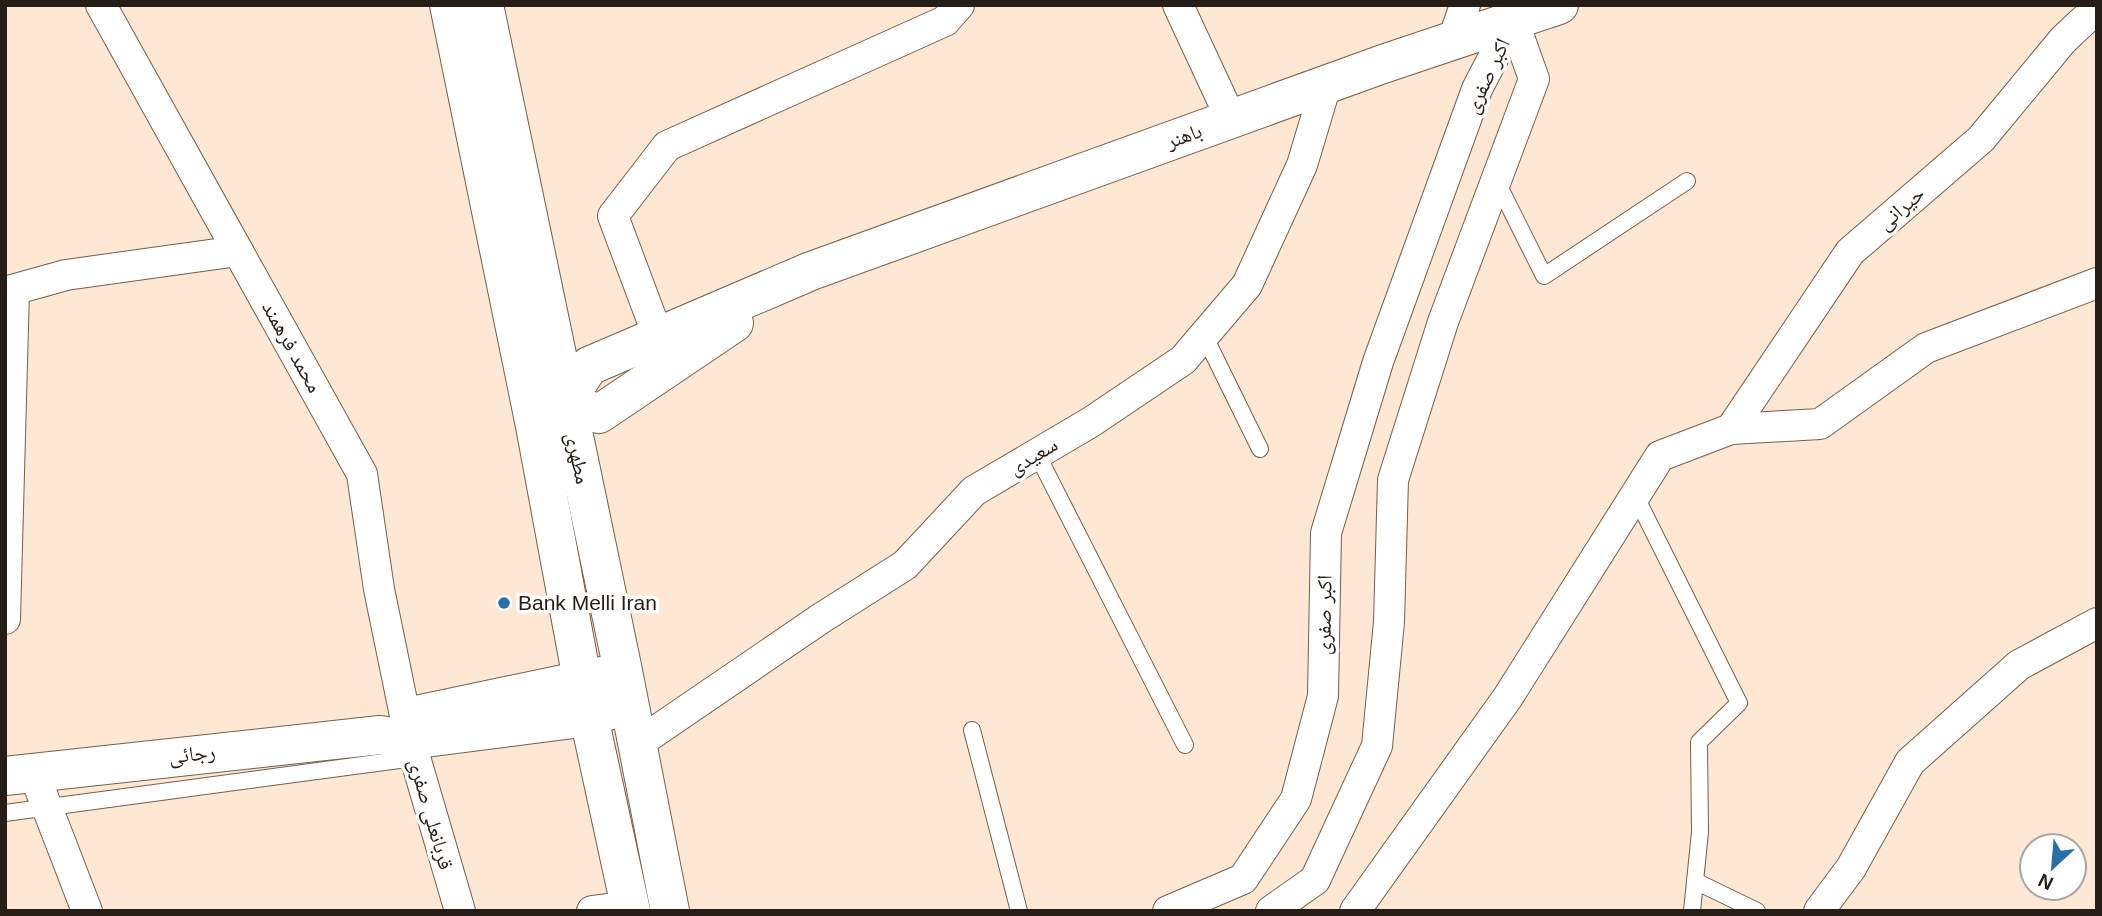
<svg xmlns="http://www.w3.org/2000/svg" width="2102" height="916" font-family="Helvetica,'Noto Naskh Arabic',sans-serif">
<rect width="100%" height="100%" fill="#ffe8d3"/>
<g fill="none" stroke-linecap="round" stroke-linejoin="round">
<g stroke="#725f4c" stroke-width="18">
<g id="lane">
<path d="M1496,180L1544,276L1687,181"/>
<path d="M1204,335L1260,449"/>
<path d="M1037,454L1185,745"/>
<path d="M1635,495L1739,703L1699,742L1700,832L1692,911"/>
<path d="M972,730L1019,911"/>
<path d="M5,813L414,758"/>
<path d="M1695,881L1757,911"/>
</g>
</g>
<g stroke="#725f4c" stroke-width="32">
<g id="street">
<path d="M101,5L362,474L379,589L410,740L460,911"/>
<path d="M1178,5L1231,119"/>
<path d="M1453,40L1465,5"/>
<path d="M5,292L66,275L238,251"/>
<path d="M658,336L613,216L667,146L945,21L959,5"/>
<path d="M1731,429L1850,252L1981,139L2063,40L2097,8"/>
<path d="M5,619L14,290"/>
<path d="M637,744L820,619L905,565L974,491L1091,422L1183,360L1247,285L1302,165L1326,85"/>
<path d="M33,771L87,911"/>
<path d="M592,911L630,906"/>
<path d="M1168,911L1243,879L1296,799L1323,696L1326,533L1378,362L1477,89L1513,20"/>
<path d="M1271,911L1315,880L1377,746L1389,622L1393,480L1443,322L1534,79L1513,20"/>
<path d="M1355,911L1508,697L1660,456L1731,429L1820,424L1926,348L2097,283"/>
<path d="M1819,911L1851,868L1910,762L2019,665L2097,623"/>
</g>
</g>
<g stroke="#725f4c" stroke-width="40">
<g id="secondary">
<path d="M449,5L535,426L589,717L631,911"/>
<path d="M484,5L623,671L670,911"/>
<path d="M566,401L589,366L811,271L1383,64L1559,5"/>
<path d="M548,402L566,401L599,414L734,323"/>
<path d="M411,716L606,675"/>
<path d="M5,776L380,735L410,740L589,717L614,709"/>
</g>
</g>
<use href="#lane" stroke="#fff" stroke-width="16"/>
<use href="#street" stroke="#fff" stroke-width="30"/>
<use href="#secondary" stroke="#fff" stroke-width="38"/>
</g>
<circle fill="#2a6fa4" stroke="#fff" stroke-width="2.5" cx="504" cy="603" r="7"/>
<g text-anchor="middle" stroke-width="7" stroke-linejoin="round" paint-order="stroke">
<g font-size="21" fill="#251d16" stroke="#fff">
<text transform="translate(1487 76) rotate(-65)" y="7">اکبر صفری</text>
<text transform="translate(1184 136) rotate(-20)" y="7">باهنر</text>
<text transform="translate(1901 208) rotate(-41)" y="7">حیرانی</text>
<text transform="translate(292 347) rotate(61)" y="7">محمد فرهمند</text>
<text transform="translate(1033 456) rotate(-31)" y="7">سعیدی</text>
<text transform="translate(578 458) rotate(78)" y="7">مطهری</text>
<text transform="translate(1324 615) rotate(-89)" y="7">اکبر صفری</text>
<text transform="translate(192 754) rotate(-6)" y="7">رجائی</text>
<text transform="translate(431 814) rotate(74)" y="7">قربانعلی صفری</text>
</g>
<g font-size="21" fill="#251d16" stroke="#fff" text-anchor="start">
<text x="518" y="610">Bank Melli Iran</text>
</g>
</g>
<rect width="2102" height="916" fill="none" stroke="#251d16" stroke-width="14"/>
<g transform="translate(2053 867) rotate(206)"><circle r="33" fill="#ffffff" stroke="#a8a5a2" stroke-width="2"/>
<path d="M0-5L12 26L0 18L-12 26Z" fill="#2a6fa4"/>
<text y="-10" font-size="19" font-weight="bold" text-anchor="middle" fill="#251d16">N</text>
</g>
</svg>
